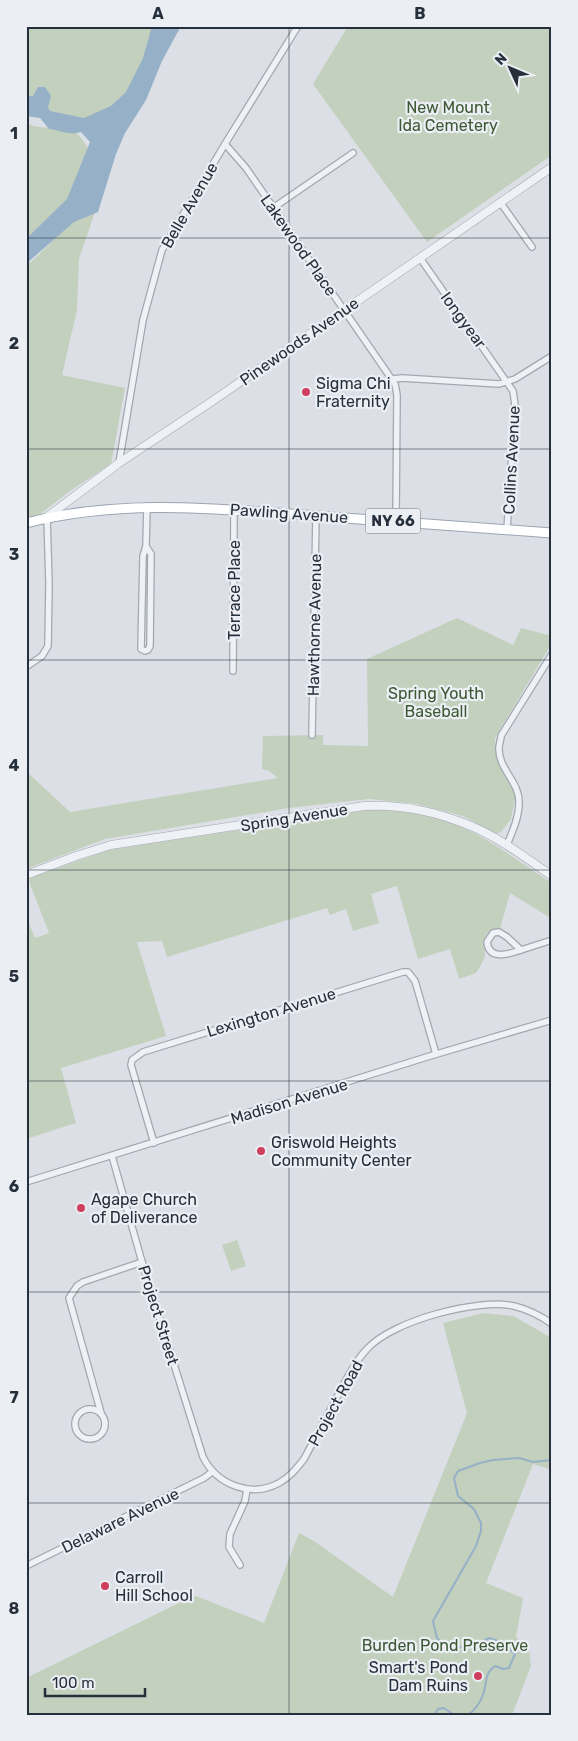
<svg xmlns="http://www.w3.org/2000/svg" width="578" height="1741" font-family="Rubik,sans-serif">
<rect width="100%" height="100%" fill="#dce0e6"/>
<g fill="#c3d0bd">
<path d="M26,26H154L146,55L128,93L112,109L84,120L49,112L26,99Z"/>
<path d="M348,26H552V155L427,242L313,84Z"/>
<path d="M26,122C42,133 57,123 69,128C82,134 89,151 96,162L80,193L26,242Z"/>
<path d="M108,174L79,259L77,310L62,375L125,388L111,464L70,491L39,515L26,518V266C58,240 83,206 108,174Z"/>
<path d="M457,618L513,645L521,628L552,636V643L495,738C495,760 505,775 516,794L511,819L501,832L495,834L463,816L417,804L369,799L289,808L105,839L26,869V771L70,812L278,778L269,771L262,769L263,736L323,735V745L368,746L367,659Z"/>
<path d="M374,809C405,811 439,816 468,830C497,844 524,865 552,883V919L510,893L500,929H495C480,935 486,941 485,954C485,960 479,968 476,973L459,979L450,949L418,959L397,886L371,894L379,923L353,931L346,909L330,915L327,908L167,957L162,941L137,942L166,1036L61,1068L76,1123L26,1139V916L35,938L49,933L30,884L29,878L109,850Z"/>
<path d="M237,1240L246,1266L231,1271L222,1245Z"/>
<path d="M483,1313L513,1316L552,1338V1470L533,1464L486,1583L523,1598L516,1637L529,1649L531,1666L512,1715H26V1678L187,1599L196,1596L264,1623L299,1533L314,1541L393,1597L467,1413L443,1323Z"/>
</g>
<path fill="#96b0c7" d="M152,26H181L162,61L146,100L125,133L116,154L98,212L74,222L26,264V239L67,199L90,142L81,132C70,136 60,130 49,129L40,118L26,116V96H33L38,87H45L51,96L48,107L50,111L84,118L111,106L126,92L143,58Z"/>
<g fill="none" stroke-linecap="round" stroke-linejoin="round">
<g stroke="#96b0c7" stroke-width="2">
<path d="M434,1715L438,1709L444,1708L454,1715"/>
<path d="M468,1715C475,1710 480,1703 483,1695C487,1684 484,1673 495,1666L503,1669L509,1668L515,1654C503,1644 505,1643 489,1638L472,1647H458L443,1644L437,1638L433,1621L476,1546L481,1531V1523L474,1509L458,1496L454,1478L458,1471L480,1463L493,1460L519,1458L533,1462L552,1460"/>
</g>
<g stroke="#a2a7b0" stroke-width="8">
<g id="minor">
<path d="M225,144L246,168L395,384L397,395L396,521"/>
<path d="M500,202L532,247"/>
<path d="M273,208L353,153"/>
<path d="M420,258L513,391L515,405L507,530"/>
<path d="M393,379L402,378L499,384L515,379L552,356"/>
<path d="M119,463L143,320L162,250L225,144L298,26"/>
<path d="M146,546L151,554L150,646L148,650L145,651L141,649L143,556L146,546L147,506"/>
<path d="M26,667L42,656L48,646L49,583L47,517"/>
<path d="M233,671L234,509"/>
<path d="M312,735L316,516"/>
<path d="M507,845C512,832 519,818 519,803C520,782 498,769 499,748C499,744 501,740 501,736L552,654"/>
<path d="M499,932L507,937L521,950C509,954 489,961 487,942L493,933Z"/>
<path d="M521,950L552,940"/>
<path d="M154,1143L131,1065L132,1060L143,1052L403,972H408L415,981L436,1054"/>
<path d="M112,1156L142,1262L203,1457C217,1485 251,1498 279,1483C290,1477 297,1468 304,1459C314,1440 325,1420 335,1401C344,1384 353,1364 367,1349C392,1321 477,1298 514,1306C526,1309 541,1316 552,1324"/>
<path d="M26,1182L430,1056L552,1020"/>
<circle cx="90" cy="1424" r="15"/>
<path d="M101,1413L69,1298L77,1286L83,1282L142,1262"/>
<path d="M240,1565L229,1547L230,1534L245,1501L247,1489"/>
<path d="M26,1566L204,1478L212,1472"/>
</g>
</g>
<g stroke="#a2a7b0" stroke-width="9">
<g id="tertiary">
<path d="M47,517L119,463L211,402L552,167"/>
<path d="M26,875L76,856L111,845L364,806C398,804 434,811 466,824C497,836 525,857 552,876"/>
</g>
</g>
<g stroke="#9ba5b2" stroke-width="11">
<path id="primary" d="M26,523C123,498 219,509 317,516C395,521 473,527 552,533"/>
</g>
<use href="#minor" stroke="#eef1f5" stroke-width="5.5"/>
<use href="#tertiary" stroke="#eef1f5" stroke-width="8"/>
<use href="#primary" stroke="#fff" stroke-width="9"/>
</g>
<path fill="none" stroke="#262f3c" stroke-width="1" stroke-opacity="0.55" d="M289,26V1715M26,238H552M26,449H552M26,660H552M26,870H552M26,1081H552M26,1292H552M26,1503H552"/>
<g fill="#cd3f5c" stroke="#ebeff4" stroke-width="2">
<circle cx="306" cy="392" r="5"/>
<circle cx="261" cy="1151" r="5"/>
<circle cx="81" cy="1208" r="5"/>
<circle cx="105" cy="1586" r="5"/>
<circle cx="478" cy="1676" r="5"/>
</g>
<g text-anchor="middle" stroke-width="4.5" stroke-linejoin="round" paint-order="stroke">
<rect fill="#ebeff4" stroke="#616973" stroke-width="1" x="365.5" y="508.5" width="55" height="25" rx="4"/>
<g font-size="15" font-weight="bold" fill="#262f3c">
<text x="393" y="526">NY 66</text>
</g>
<g font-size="16" fill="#3c5833" stroke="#ebeff4">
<text x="448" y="113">New Mount<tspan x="448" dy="18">Ida Cemetery</tspan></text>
<text x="436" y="699">Spring Youth<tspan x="436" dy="18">Baseball</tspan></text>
<text x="445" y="1651">Burden Pond Preserve</text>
</g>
<g font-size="16" fill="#262f3c" stroke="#ebeff4">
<text transform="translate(189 205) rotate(-60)" y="6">Belle Avenue</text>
<text transform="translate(299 245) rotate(55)" y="6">Lakewood Place</text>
<text transform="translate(464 320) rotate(54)" y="6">longyear</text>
<text transform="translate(299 341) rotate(-35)" y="6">Pinewoods Avenue</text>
<text transform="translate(511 460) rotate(-87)" y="6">Collins Avenue</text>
<text transform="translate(289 513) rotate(4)" y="6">Pawling Avenue</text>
<text transform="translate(234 590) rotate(-90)" y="6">Terrace Place</text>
<text transform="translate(314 625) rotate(-89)" y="6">Hawthorne Avenue</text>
<text transform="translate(294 817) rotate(-9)" y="6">Spring Avenue</text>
<text transform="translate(271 1012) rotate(-17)" y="6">Lexington Avenue</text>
<text transform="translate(289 1101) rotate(-17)" y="6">Madison Avenue</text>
<text transform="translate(159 1315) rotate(73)" y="6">Project Street</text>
<text transform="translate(335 1403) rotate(-61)" y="6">Project Road</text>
<text transform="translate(120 1520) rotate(-26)" y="6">Delaware Avenue</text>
</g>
<g font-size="16" fill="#262f3c" stroke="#ebeff4" text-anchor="start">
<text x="316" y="389">Sigma Chi<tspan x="316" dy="18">Fraternity</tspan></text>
<text x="271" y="1148">Griswold Heights<tspan x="271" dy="18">Community Center</tspan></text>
<text x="91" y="1205">Agape Church<tspan x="91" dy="18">of Deliverance</tspan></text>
<text x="115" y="1583">Carroll<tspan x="115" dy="18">Hill School</tspan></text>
<text x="468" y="1673" text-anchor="end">Smart's Pond<tspan x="468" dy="18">Dam Ruins</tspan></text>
</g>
</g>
<rect width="578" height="1741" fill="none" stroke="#ebeff4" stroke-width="55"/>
<g transform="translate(510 68) rotate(314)" stroke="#ebeff4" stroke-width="4" paint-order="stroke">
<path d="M0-4L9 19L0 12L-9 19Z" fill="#262f3c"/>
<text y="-8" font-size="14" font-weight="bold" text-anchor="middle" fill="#262f3c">N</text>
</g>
<path d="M45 1688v8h100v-8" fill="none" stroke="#262f3c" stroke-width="2.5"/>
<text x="52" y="1688" font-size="15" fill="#262f3c" stroke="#ebeff4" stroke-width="4" paint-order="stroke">100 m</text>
<rect x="28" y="28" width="522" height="1686" fill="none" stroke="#262f3c" stroke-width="2"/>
<g font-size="16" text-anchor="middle" font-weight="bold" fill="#262f3c">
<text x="158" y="19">A</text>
<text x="420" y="19">B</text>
<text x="14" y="139">1</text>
<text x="14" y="349">2</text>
<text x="14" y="560">3</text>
<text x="14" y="771">4</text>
<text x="14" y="982">5</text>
<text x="14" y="1192">6</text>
<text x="14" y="1403">7</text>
<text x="14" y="1614">8</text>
</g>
</svg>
